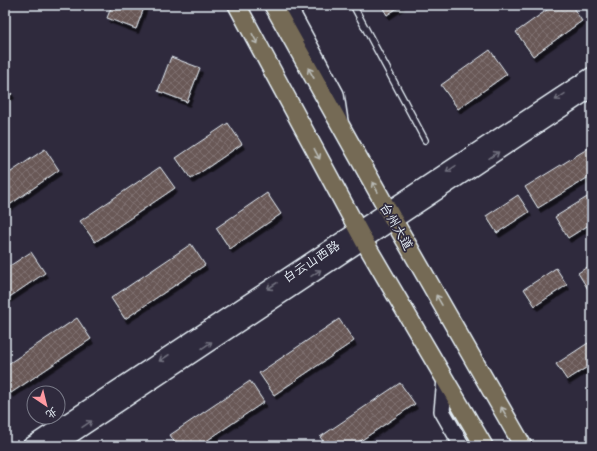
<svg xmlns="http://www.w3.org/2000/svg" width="597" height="451" font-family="Delius,'LXGW WenKai TC',sans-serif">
<defs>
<pattern id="building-cross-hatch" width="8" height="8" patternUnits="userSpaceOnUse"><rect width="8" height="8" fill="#695857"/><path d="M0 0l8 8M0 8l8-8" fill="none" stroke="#7e7070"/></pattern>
<filter id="shadow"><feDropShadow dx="2.5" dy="4.5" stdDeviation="0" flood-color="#0009"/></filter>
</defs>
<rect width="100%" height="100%" fill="#2f2a3d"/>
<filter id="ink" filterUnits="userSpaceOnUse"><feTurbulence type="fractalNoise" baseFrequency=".025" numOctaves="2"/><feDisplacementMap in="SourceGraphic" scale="8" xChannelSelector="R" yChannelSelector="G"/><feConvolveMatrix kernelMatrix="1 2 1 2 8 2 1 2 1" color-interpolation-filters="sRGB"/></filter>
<g filter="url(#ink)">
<g fill="url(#building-cross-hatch)" stroke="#e8f1f8" filter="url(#shadow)">
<path d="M112,5H145L136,29L107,18Z"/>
<path d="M381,5H402L387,15Z"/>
<path d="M554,5H571L582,21L533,56L516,32Z"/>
<path d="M490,50L507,74L458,109L441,85Z"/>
<path d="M171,57L200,68L187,102L158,91Z"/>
<path d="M5,84L12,94L5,98Z"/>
<path d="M228,123L242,144L191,179L176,158Z"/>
<path d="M592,146V175L538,208L525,187Z"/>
<path d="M45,149L59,170L8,206L5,202V176Z"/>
<path d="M160,167L175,188L95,242L80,221Z"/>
<path d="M267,193L281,214L230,249L216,228Z"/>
<path d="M592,194V223L568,238L555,217Z"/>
<path d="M518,195L529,212L497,233L486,216Z"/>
<path d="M191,244L205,265L125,319L111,298Z"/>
<path d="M31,252L45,273L5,300V269Z"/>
<path d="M592,264V293L591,294L578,273Z"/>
<path d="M556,268L567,285L535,306L524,289Z"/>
<path d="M77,318L91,339L11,393L5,385V366Z"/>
<path d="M339,319L354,341L274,395L259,373Z"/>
<path d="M588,343L592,349V364L567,380L556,364Z"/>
<path d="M250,381L264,402L199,446H177L170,435Z"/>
<path d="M400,383L415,404L353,446H327L320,437Z"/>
</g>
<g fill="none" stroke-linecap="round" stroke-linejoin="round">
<g stroke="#e8f1f8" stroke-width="8">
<path id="service" d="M353,5L425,140"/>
</g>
<g stroke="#e8f1f8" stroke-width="18">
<g id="secondary">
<path d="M288,5L336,94L340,121"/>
<path d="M445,379L442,411L462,446"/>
<path d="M30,446L592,75"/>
<path d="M55,446L592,89"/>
</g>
</g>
<g stroke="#e8f1f8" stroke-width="20">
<g id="primary">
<path d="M237,5L364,241L484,446"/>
<path d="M273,5L394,221L523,446"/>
</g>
</g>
<use href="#service" stroke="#2f2a3d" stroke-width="5.5"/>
<use href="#secondary" stroke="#2f2a3d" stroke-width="15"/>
<use href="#primary" stroke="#746b55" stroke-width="17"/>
</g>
<defs><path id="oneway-shaft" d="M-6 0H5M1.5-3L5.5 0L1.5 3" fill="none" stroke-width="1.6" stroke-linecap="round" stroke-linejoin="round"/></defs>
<g stroke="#babbb7">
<use href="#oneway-shaft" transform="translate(255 39) rotate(62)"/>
<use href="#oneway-shaft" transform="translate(311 73) rotate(-119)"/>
<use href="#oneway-shaft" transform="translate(317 154) rotate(62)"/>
<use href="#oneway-shaft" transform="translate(375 187) rotate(-119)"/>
<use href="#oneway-shaft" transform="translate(439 300) rotate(-120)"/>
<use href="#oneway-shaft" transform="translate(504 412) rotate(-120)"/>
</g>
<g stroke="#70707e">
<use href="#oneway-shaft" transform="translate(560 97) rotate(146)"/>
<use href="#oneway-shaft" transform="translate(494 155) rotate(-34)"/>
<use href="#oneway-shaft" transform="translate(451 169) rotate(146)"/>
<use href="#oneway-shaft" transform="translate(316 273) rotate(-34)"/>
<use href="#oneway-shaft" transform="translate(272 286) rotate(147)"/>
<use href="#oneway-shaft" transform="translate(207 345) rotate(-34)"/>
<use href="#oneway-shaft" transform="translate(164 358) rotate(147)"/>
<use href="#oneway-shaft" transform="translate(87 424) rotate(-34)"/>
</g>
</g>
<g text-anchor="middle" stroke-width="3.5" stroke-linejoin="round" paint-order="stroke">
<g font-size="13" fill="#e8f1f8" stroke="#2f2a3d">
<text transform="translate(397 226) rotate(60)" y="5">台州大道</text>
<text transform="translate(311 261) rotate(-33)" y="5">白云山西路</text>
</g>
</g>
<rect width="597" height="451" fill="none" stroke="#2f2a3d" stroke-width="20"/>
<rect x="10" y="10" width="577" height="431" fill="none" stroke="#e8f1f8" stroke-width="1.5" filter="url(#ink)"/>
<g transform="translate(46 405) rotate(145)"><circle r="19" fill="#2f2a3d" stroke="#797a88"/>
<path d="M0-3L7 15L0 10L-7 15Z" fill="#ff9aa2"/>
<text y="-6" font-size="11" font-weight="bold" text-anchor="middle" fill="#e8f1f8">北</text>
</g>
</svg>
